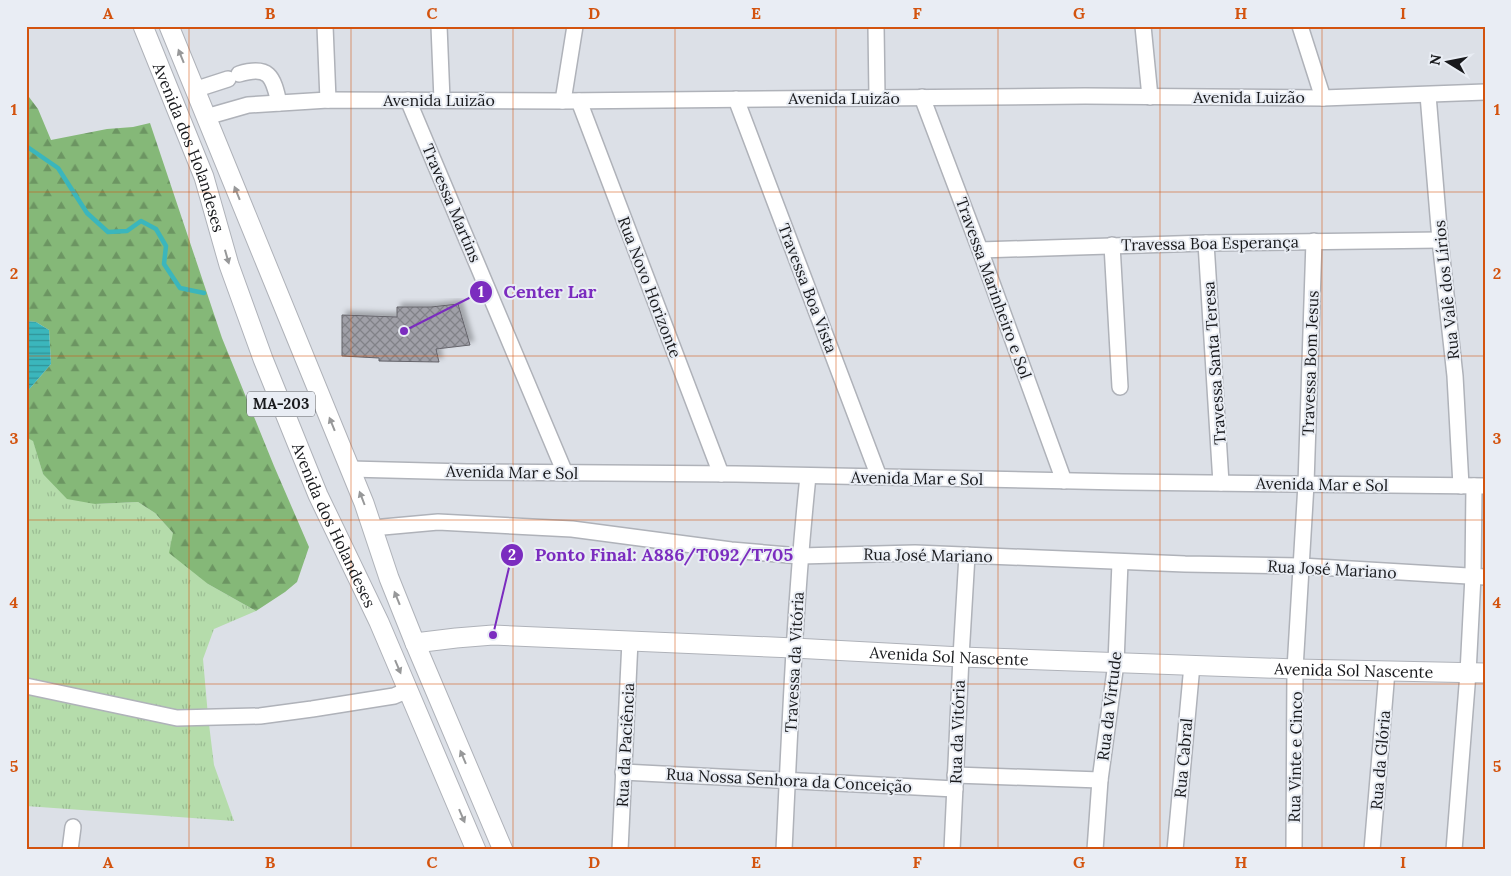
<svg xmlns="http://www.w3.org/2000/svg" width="1511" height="876" font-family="Lora,serif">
<defs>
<pattern id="grass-tufts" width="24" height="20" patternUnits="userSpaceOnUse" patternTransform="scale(1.25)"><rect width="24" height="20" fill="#b5dcab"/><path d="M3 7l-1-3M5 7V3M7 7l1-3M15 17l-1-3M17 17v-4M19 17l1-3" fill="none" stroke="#9bbc93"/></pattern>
<pattern id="forest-firs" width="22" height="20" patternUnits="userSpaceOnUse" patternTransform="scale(1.25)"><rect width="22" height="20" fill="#85b878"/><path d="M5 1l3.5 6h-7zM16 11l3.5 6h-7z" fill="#6c9562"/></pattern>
<pattern id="water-rules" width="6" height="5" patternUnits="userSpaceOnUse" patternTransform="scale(1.25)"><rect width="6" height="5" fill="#3bb6bc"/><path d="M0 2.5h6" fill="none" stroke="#319398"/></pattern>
<pattern id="building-cross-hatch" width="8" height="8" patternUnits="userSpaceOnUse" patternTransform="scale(1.25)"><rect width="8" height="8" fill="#a0a0a8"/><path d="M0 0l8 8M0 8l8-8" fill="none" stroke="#818288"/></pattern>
<filter id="shadow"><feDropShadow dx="4" dy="-4" stdDeviation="2.5" flood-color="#0004"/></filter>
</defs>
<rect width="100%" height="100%" fill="#dce0e7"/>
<path fill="url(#grass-tufts)" d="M26,437L33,440L43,474L95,504L138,502L155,513L173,533L208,584L256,611L214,629L203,659L208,716L214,765L234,821L26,806Z"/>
<path fill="url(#forest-firs)" d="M26,93L38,109L51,140L107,129L133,127L150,123L222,338L274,466L309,547L297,582L285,592L256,611L208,584L169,553L173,533L155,513L138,502L95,504L67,499L43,474L33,441L26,437V393L51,364L49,330L36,322L26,321Z"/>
<path fill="url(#water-rules)" d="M26,321L36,322L49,330L51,364L26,393Z"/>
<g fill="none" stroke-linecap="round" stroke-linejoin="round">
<path stroke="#3bb6bc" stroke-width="4.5" d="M26,146L58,168L87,213L108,232L127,231L141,221L156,229L166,246L164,264L180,288L204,293"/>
</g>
<path fill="url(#building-cross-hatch)" stroke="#65646b" filter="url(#shadow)" d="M458,304L470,345L436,349L439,362L379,361V358L342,356V315L397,317V307H431Z"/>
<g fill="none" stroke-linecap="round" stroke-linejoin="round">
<g stroke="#afb2b9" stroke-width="18">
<g id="minor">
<path d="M325,26L328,100"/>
<path d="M439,26L442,100"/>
<path d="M876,26L877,97"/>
<path d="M1143,26L1150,97"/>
<path d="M1300,26L1323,98"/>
<path d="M239,74C269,65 273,76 279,103"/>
<path d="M194,90L228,79"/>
<path d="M1428,95L1440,240L1455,376L1461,486"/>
<path d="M922,97L980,250L1064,481"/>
<path d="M736,99L879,477"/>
<path d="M408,100L565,473"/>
<path d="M563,101L575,26"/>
<path d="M579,101L721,474"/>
<path d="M206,117L248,105L328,100L563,101L1085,96L1323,98L1485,92"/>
<path d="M1206,243L1221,483"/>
<path d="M1112,245L1120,387"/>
<path d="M980,250L1206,243L1440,240"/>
<path d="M350,469L467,472L736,474L1122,482L1485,486"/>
<path d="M372,528L438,522L572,529L731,550L800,556L915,553L1185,564L1301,566L1485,577"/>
<path d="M26,686L177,718L260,716L312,709L394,696L408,690"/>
<path d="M623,772L955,789"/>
<path d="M955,775L1100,780"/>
<path d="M70,850L73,827"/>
<path d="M620,850L630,641"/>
<path d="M784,850C790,725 795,600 808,476"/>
<path d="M952,850L961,657L967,555"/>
<path d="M1095,850L1100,780L1116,663L1120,562"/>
<path d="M1175,850L1192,665"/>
<path d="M1294,850L1295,669L1306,484L1314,241"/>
<path d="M1372,850L1387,671"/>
<path d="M1454,850L1468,673L1473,576L1474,486"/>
</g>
</g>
<g stroke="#afb2b9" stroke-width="21">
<g id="major">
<path id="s1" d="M143,26L204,177L229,265L263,359L318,495L379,622L476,850"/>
<path d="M169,26L364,503L389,578L415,643L503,850"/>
<path id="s2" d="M415,643L456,638L493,635L794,648L961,657L1295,669L1485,673"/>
</g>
</g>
<use href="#minor" stroke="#fff" stroke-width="15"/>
<use href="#major" stroke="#fff" stroke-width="19"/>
</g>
<defs><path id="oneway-solid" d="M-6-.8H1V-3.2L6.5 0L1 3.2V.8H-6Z" transform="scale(1.25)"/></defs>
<g fill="#979899">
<use href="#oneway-solid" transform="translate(181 56) rotate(-112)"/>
<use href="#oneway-solid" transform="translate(237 193) rotate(-112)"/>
<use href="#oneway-solid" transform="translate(227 257) rotate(74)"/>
<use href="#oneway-solid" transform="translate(332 424) rotate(-112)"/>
<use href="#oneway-solid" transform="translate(362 498) rotate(-111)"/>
<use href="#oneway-solid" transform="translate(397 598) rotate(-112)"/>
<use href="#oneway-solid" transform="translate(398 667) rotate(67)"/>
<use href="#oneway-solid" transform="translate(463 757) rotate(-113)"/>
<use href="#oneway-solid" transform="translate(462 816) rotate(67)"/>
</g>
<path fill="none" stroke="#d3530e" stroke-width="1" stroke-opacity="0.55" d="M189,26V850M351,26V850M513,26V850M675,26V850M836,26V850M998,26V850M1160,26V850M1322,26V850M26,192H1485M26,356H1485M26,520H1485M26,684H1485"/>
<g text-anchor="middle" stroke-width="4" stroke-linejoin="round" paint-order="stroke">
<rect fill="#e9edf4" stroke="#57595d" stroke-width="1" x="247" y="391.5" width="68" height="25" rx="4"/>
<g font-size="15" font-weight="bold" fill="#18191c">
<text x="281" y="409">MA-203</text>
</g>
<g font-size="16" fill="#18191c" stroke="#e9edf4">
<text x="1249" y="103">Avenida Luizão</text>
<text x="844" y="104">Avenida Luizão</text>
<text x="439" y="106">Avenida Luizão</text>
<text dy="6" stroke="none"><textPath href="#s1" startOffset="130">Avenida dos Holandeses</textPath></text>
<text transform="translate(452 203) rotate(67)" y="6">Travessa Martins</text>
<text transform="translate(1210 243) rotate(-1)" y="6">Travessa Boa Esperança</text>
<text transform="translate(650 287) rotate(69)" y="6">Rua Novo Horizonte</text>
<text transform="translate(808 288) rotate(69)" y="6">Travessa Boa Vista</text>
<text transform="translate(994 288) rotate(70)" y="6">Travessa Marinheiro e Sol</text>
<text transform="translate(1446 290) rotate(-96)" y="6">Rua Valê dos Lírios</text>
<text transform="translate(1214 363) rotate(-94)" y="6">Travessa Santa Teresa</text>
<text transform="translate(1310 363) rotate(-88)" y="6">Travessa Bom Jesus</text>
<text transform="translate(512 472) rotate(1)" y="6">Avenida Mar e Sol</text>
<text transform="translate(917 478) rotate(1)" y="6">Avenida Mar e Sol</text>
<text transform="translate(1322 484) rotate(1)" y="6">Avenida Mar e Sol</text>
<text dy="6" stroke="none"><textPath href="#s1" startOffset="535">Avenida dos Holandeses</textPath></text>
<text transform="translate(928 555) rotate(1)" y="6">Rua José Mariano</text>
<text transform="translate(1332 569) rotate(3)" y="6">Rua José Mariano</text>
<text dy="6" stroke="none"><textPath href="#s2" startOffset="535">Avenida Sol Nascente</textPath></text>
<text transform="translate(794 662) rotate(-87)" y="6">Travessa da Vitória</text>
<text dy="6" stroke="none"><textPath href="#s2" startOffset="940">Avenida Sol Nascente</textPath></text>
<text transform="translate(1109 706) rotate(-83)" y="6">Rua da Virtude</text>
<text transform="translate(957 732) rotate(-88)" y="6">Rua da Vitória</text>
<text transform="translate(625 745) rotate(-87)" y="6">Rua da Paciência</text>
<text transform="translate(1295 757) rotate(-89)" y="6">Rua Vinte e Cinco</text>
<text transform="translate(1183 758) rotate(-85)" y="6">Rua Cabral</text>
<text transform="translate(1380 760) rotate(-85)" y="6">Rua da Glória</text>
<text transform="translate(789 780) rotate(3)" y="6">Rua Nossa Senhora da Conceição</text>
</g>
</g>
<path fill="none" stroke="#7b2cbf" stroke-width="2" d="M404 331L481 292M493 635L512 555"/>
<g fill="#7b2cbf" stroke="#e9edf4" stroke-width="2">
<circle cx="404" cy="331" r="5"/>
<circle cx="493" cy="635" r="5"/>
<circle cx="481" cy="292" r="12"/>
<circle cx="512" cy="555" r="12"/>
</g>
<g font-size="15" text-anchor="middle" font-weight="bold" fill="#fff">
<text x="481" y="297">1</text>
<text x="512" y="560">2</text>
</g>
<g font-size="18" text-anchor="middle" font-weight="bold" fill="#7b2cbf" stroke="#e9edf4" stroke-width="4" stroke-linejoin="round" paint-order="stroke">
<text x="550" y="298">Center Lar</text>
<text x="664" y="561">Ponto Final: A886/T092/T705</text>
</g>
<rect width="1511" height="876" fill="none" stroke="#e9edf4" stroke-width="55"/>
<g transform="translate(1448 62) rotate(280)" stroke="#e9edf4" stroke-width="4" paint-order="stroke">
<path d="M0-4L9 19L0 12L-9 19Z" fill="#18191c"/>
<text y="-8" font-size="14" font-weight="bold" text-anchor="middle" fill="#18191c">N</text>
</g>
<rect x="28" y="28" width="1456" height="820" fill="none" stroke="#d3530e" stroke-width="2"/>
<g font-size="16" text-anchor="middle" font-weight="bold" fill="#d3530e">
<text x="108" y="19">A</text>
<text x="270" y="19">B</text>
<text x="432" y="19">C</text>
<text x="594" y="19">D</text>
<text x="756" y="19">E</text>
<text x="917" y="19">F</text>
<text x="1079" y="19">G</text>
<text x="1241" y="19">H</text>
<text x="1403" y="19">I</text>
<text x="14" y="115">1</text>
<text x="1497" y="115">1</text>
<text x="14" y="279">2</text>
<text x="1497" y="279">2</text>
<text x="14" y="444">3</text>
<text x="1497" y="444">3</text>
<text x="14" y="608">4</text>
<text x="1497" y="608">4</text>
<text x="14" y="772">5</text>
<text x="1497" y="772">5</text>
<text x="108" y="868">A</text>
<text x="270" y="868">B</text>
<text x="432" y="868">C</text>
<text x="594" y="868">D</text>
<text x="756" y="868">E</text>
<text x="917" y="868">F</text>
<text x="1079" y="868">G</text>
<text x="1241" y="868">H</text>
<text x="1403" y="868">I</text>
</g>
</svg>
